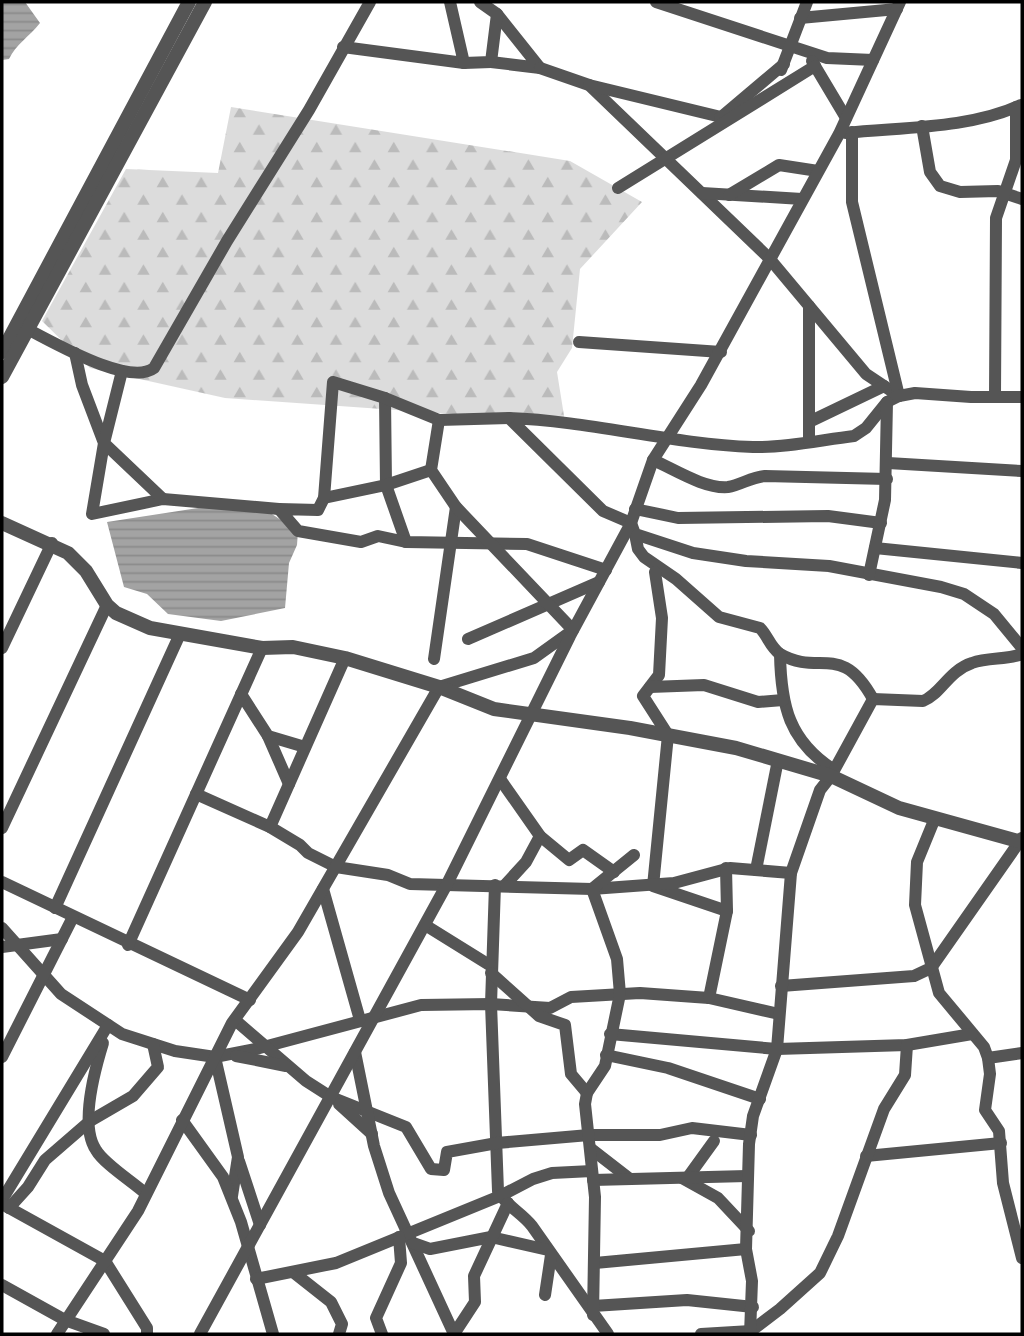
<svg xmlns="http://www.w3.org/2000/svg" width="1024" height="1336" font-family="Poppins,sans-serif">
<defs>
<pattern id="forest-firs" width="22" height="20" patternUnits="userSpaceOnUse" patternTransform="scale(1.75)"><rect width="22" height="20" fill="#dcdcdc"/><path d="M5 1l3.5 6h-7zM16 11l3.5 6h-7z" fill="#bbb"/></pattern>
<pattern id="water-rules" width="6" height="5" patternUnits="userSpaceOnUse" patternTransform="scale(1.75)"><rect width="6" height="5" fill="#a3a3a3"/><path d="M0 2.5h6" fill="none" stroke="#8b8b8b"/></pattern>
</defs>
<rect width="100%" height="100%" fill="#fff"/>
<path fill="url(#forest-firs)" d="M231,107L570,161L642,202L580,269L572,348L557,372L565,422L225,398L90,368L42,321L126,169L218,173Z"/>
<g fill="url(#water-rules)">
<path d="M2,2H25L40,23C29,37 16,44 9,59L2,60Z"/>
<path d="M224,504L261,507L298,531L297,545L289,563L285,608L221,621L168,614L147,594L124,587L107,522Z"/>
</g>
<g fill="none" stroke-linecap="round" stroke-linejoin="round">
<g stroke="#555" stroke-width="12">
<path d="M656,2L827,58L873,60"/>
<path d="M800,18L897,9"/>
<path d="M343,47L464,63L450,2"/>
<path d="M812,61L846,118"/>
<path d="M491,62L540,68L497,14"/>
<path d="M464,63L491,62L497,14L480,2"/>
<path d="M540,68L589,85L769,258L866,374L899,396"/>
<path d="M781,70L807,2"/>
<path d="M589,85L721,117"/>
<path d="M720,118L784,64"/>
<path d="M922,126L930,172L940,186L960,192L998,191L1022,199"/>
<path d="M852,132V202L899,396"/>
<path d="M846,133C902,127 969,129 1021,105"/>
<path d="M618,188L815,66"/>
<path d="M702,193L802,199"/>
<path d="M729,195L779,165L818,171"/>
<path d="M27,329C53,342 129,387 154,368L227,241L309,110L370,2"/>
<path d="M579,342L721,352"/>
<path d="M75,353L82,385L104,443L92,514L163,499L279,509"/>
<path d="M122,371L104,443L163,499"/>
<path d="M995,397L996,218L1016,160V107"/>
<path d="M1022,397H971L915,393L899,396L887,402L866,428L854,436C821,440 785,448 753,447C670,444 591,421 509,418L603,511L631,523L635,534L693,553L746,561L829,566L941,587L964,594L994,614L1022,648"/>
<path d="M385,398L386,485L406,542L527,544L606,570"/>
<path d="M809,422L884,386"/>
<path d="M809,441V306"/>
<path d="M653,460C674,469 704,489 728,487C741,485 751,477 765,476L887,479"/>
<path d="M888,463L1022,471"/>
<path d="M324,498L386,485L431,470"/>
<path d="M635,509L678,518L828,516L881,523"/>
<path d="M635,534L638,549L644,557L676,579L719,617L760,628C768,636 770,647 780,654C820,677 841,641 873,699"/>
<path d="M406,542L378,536L361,542L298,531L279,509L318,510L324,498L333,382L385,398L439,420L509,418"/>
<path d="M875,548L1022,563"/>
<path d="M655,572L662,618L659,675L643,696L668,735L653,886L727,911"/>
<path d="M869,575L885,500L887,402"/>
<path d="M468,639L599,582"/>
<path d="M2,648L52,543"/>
<path d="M780,654C781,706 789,741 834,770"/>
<path d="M434,659L456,507"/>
<path d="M650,687L704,685L758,702L783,700"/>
<path d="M241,694L268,736L305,747"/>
<path d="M268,736L289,784"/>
<path d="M500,779L540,836L526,862L505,885"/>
<path d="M196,794L270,827L300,845L308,853L336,867L388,875L410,884L592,889L674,883L730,868L791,873"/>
<path d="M935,818L917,862L915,905L939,993L984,1047L988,1058L990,1074L985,1110L999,1131L1003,1183L1022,1258"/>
<path d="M270,827L345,658"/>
<path d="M2,828L107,605"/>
<path d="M540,836L569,860L583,850L614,872"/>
<path d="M756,870L778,760"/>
<path d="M2,882L250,1000"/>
<path d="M495,885L491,1004L498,1191C505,1205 522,1213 532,1226L608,1334"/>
<path d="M323,889L360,1020"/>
<path d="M55,908L180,634"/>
<path d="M425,925L491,966"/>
<path d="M2,928L61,994L122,1034L175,1051L215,1057L256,1049L421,1005L491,1004L550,1008L571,997L640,993L709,998L779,1014"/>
<path d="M128,945L262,648"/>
<path d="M2,947L62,939"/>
<path d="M491,973L539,1016L565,1025L571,1074L587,1093"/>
<path d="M781,986L914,976L931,968L1022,838"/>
<path d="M709,998L727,911L726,868"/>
<path d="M235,1020L306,1081L331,1097L406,1127L431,1169L444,1170L447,1152L497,1143L589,1135H660L692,1128L751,1135"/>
<path d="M610,1034L777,1049L907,1045L972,1034"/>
<path d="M103,1043C95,1069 79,1125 96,1150C104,1164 133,1182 146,1194"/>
<path d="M355,1052L374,1146L389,1193L454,1334"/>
<path d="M606,1055L668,1068L760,1099"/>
<path d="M236,1056L286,1066"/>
<path d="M2,1057L73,917"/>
<path d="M215,1057L238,1157L232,1196"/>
<path d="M988,1058L1022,1053"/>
<path d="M339,1104L372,1134"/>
<path d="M182,1120L223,1177L241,1222L273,1334"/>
<path d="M590,1148L630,1179"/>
<path d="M866,1156L1001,1143"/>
<path d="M239,1161L260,1225"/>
<path d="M688,1177L714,1141"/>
<path d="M682,1178L718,1198L749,1231"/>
<path d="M593,1180L747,1176"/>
<path d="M2,1200L108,1025"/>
<path d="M2,1204L105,1261L147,1328V1334"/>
<path d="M9,1208L28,1187L45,1160L90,1121L133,1096L158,1067L153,1044"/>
<path d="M413,1243L430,1249L491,1237L548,1250"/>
<path d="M595,1263L746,1249"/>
<path d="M293,1272L331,1302L342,1324L339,1334"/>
<path d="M256,1279L336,1263L500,1196L533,1179L552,1173L592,1171"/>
<path d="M2,1285L65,1320L104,1334"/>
<path d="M545,1295L551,1255"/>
<path d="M593,1306L687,1300L753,1307"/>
<path d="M593,1315L595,1197L585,1104L587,1093L605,1066L620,994L617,959L592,889L634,855"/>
<path d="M57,1334L138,1211L232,1023L298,932L439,687L534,658L573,630L456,507L431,470L439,420"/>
<path d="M200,1334L447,884L570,636L631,523L653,460L701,385L839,134L900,2"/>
<path d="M382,1334L376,1318L401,1263L399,1237"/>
<path d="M454,1334L475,1302L474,1276L508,1203"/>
<path d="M701,1334L751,1331L780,1309L820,1273L838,1236L884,1109L905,1075L907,1045"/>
<path d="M750,1334L752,1281L746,1249L749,1144L753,1116L777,1049L791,873L820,790L831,776L873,699L923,701C941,694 948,671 972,663C988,657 1007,660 1022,654"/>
</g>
<g stroke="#555" stroke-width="14">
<path d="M2,352L189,2"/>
<path d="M2,377L205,2"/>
<path d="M2,523L68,553L86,571L107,605L116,613L150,628L262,648L293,647L345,658L439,687L494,709L630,728L736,748L831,776L899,808L1022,842"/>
</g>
</g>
<rect width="1024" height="1336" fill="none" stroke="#000000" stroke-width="7"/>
</svg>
